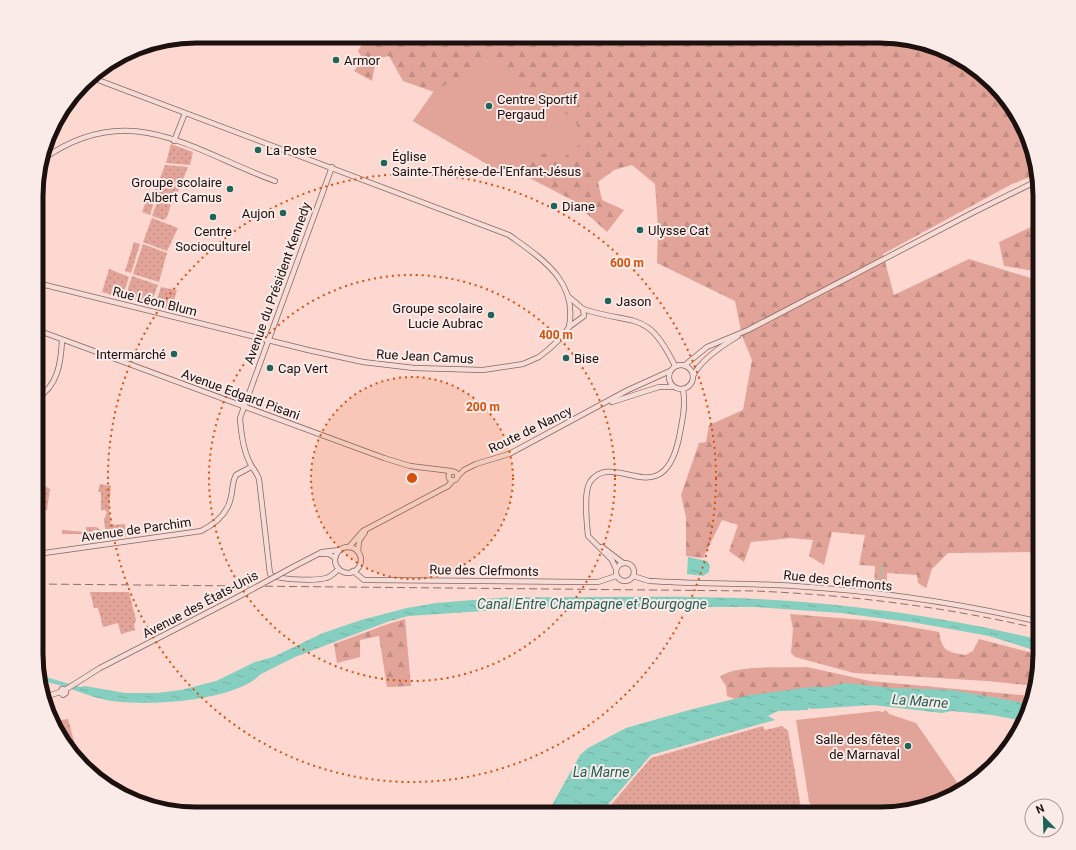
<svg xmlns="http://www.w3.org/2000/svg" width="1076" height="850" font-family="Roboto,sans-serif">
<defs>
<pattern id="grass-dots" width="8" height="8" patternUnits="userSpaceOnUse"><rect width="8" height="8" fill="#e2a499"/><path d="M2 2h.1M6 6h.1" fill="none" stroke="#c18c83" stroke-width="1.8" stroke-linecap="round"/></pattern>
<pattern id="forest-firs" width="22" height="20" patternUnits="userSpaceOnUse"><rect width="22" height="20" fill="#e2a499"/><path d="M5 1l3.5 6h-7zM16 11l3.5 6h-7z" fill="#c18c83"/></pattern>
<pattern id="water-ripples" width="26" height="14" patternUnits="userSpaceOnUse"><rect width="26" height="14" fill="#84cfbf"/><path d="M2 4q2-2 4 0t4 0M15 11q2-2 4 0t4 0" fill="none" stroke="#72b1a3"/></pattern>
</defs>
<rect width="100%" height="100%" fill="#fdd8d1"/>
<g fill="url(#grass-dots)">
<path d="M171,144L193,152L190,165L166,163Z"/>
<path d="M165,165L188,167L173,204L157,194L155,191Z"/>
<path d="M149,193L156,196L150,215L142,212Z"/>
<path d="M159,197L171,205L167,217L164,220L152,216Z"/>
<path d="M152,218L178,228L167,251L143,242Z"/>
<path d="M134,242L140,244L131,273L125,271Z"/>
<path d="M143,244L167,253L159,282L133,274Z"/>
<path d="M109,269L129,277L122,298L102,292Z"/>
<path d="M132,276L158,285L151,304L125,298Z"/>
<path d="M161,287L177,290L171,311L155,305Z"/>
<path d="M100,484L111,486L109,508L111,525L125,524L126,536L122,530L105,529L104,519L107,513L105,510H101V492H98Z"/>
<path d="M45,486L50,489L47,510H44L45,512L39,511L37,513V488H45Z"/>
<path d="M86,527H96L101,530H94L88,538L86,534H62V530L86,532Z"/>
<path d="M90,592H129L136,620L134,625L135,630L121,634L118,623L103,627L98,608H94Z"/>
<path d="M763,726L765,730L782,726L788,731L802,814H603L651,758Z"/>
</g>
<g fill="url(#forest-firs)">
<path d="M367,36H890L941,48L986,76L1024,125L1035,175L1012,184L883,254L894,295L969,259L1040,281V552L948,553L932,569L926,588L918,583L917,575L887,573V588L874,591L875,566L859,565L865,535L832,532L824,565L809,556L813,540L791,538L751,542L744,562L729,551L738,525L722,520L703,558L686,556V517L681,495L699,443L706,442L709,425L743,410L752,360L742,336L735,301L657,263L658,228L655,184L632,165L614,170L598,182L602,200L624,210L607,232L572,200L520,173L494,168L413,121L434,92L403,81L389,56L376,59L372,81L354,71L363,59L358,51Z"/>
<path d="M1040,223V272L1004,266L999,242Z"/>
<path d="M790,614L876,621L939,632C942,652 948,652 965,655L973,651L979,639L1040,655V665L1035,686L987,681L854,673L795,657L791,653L793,629Z"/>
<path d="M405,619L411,686L387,687L379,636L360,640V657L337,663L334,644L388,624Z"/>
<path d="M807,667L870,681L1032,696L1030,707L738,700L727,696L726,686L720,677C734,664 787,668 807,667Z"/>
<path d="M68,719L79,759L68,745L61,720Z"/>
</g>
<g fill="#e2a499">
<path d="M489,60L576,121L581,144L560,160L544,153L520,173L494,168L413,121L434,91Z"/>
<path d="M37,359C45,370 51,382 37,391Z"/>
<path d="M886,710L889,714L916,723L961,788L942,802L880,814H817L809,802L796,720L878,711L883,712Z"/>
</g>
<g fill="url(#water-ripples)">
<path d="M688,557L707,561L710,566L709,572L703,576L687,574Z"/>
<path d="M510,597C593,598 676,595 758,599C853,604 947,617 1040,640V652L989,636L917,623L841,613L755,607H542L408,616L387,622L295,657L261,674C235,702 138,708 102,699C81,694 63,684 41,681L39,675L80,687L85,686L125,693H157L181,690L216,681L255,662L273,657L323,633L361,620L407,608L436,603Z"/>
<path d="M846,683L892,688L952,690L1030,704L1028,716L1024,721L992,715L952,711L942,713L873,705L812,709L808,708V710L778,711L768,716L775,720L651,755L600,814H547L580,755L588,748L626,728L689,710L750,695L811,687H827Z"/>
</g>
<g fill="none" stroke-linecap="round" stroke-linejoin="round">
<path stroke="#84cfbf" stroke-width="1" d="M878,591L882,565"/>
<g stroke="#876761" stroke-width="6">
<g id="secondary">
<path d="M90,77L509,235C542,259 578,281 569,327"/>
<path d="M174,141L185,113"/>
<path d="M43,159C130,98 191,150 275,181"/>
<path d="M332,167L240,418C241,433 243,451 251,465C254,470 257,473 259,479L270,574C276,580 316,581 326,578C331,577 335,572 339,569"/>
<path d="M37,283L308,350L363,362L414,368L483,370L523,364L539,357L549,349L563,336L569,327L584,316L583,309L569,297"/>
<path d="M583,309C634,326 647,308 675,366"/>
<path d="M37,330L384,458L410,466L451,471"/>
<circle cx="681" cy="377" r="12"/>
<path d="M685,365L707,347L748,330L976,211L1037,181"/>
<path d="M693,376C700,361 723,345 738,336"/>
<path d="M37,398C58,386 61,362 62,340"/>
<path d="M612,402L659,387H672"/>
<circle cx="453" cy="476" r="4.5"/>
<path d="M458,476L464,470L476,464L509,454L628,390L670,371"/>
<path d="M349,547L363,531L448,486L453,480"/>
<path d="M602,547L623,563"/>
<circle cx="348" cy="560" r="13"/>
<path d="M358,552L359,541L365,532"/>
<path d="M37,554L201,531C215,524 228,513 231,497C233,489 232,482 236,475L251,467"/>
<path d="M322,554H329L335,558"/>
<circle cx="625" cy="572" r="9"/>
<path d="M293,567L322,552L340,550"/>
<path d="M616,569L612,560L588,536C587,523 583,493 590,482C614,448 662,516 679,438C682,422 686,406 683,390"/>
<path d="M353,571L364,580H371L585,582H598L616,576"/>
<path d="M633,576L649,581C697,584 746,583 794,586C877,591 959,603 1040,622"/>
<path d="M65,690L100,668L236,598"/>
<path d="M45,697L60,692L62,689L65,690L66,693L63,695L60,692"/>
</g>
</g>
<use href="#secondary" stroke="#f6dcd7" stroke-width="4.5"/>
<path stroke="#89716c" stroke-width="1" stroke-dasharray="8 4" stroke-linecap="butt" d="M37,584L755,591C851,595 946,607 1040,629"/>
<g stroke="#876761" stroke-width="6" stroke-linecap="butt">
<path id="secondary-bridge" d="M236,598L293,567"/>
</g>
<use href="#secondary-bridge" stroke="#f6dcd7" stroke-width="4.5"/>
</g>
<circle cx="412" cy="478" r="101" fill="#d4520c" fill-opacity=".12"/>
<g fill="none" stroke="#d4520c" stroke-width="2" stroke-dasharray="2 4">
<circle cx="412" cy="478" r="101"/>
<circle cx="412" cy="478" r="203"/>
<circle cx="412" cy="478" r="304"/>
</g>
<g fill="#1e6558" stroke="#faebe8" stroke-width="1.5">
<circle cx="336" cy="60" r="4"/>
<circle cx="489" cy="106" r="4"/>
<circle cx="258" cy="150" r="4"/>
<circle cx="384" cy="163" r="4"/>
<circle cx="230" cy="189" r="4"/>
<circle cx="554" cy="206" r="4"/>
<circle cx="283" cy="213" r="4"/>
<circle cx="213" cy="217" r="4"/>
<circle cx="640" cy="230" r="4"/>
<circle cx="608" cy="301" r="4"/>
<circle cx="491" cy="315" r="4"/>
<circle cx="174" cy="354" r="4"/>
<circle cx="566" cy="358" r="4"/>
<circle cx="270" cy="368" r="4"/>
<circle cx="908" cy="746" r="4"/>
</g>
<g text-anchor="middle" stroke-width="4" stroke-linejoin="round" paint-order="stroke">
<g font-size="13" fill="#1d110f" stroke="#faebe8" text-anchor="start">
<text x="344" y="65">Armor</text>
<text x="497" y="104">Centre Sportif<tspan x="497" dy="15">Pergaud</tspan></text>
<text x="266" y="155">La Poste</text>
<text x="392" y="161">Église<tspan x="392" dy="15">Sainte-Thérèse-de-l'Enfant-Jésus</tspan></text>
<text x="222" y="187" text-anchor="end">Groupe scolaire<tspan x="222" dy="15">Albert Camus</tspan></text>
<text x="562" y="211">Diane</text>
<text x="275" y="218" text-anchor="end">Aujon</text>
<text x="648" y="235">Ulysse Cat</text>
<text x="213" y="236" text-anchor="middle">Centre<tspan x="213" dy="15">Socioculturel</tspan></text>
<text x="616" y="306">Jason</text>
<text x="483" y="313" text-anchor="end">Groupe scolaire<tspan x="483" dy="15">Lucie Aubrac</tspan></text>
<text x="166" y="359" text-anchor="end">Intermarché</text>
<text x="574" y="363">Bise</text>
<text x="278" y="373">Cap Vert</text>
<text x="900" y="744" text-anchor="end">Salle des fêtes<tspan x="900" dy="15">de Marnaval</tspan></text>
</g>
<g font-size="13" fill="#1d110f" stroke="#faebe8">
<text transform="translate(277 283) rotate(-70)" y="5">Avenue du Président Kennedy</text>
<text transform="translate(155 301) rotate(14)" y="5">Rue Léon Blum</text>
<text transform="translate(425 356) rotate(3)" y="5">Rue Jean Camus</text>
<text transform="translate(241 394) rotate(20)" y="5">Avenue Edgard Pisani</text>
<text transform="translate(530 429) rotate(-26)" y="5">Route de Nancy</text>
<text transform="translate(136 529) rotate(-8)" y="5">Avenue de Parchim</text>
<text transform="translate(484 570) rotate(1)" y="5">Rue des Clefmonts</text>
<text transform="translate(838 580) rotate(6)" y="5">Rue des Clefmonts</text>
<text transform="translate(200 604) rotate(-28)" y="5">Avenue des États-Unis</text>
</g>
<g font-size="14" font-style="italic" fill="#246054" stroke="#faebe8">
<text x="592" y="609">Canal Entre Champagne et Bourgogne</text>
<text transform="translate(920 701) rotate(4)" y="5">La Marne</text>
<text x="601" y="777">La Marne</text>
</g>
</g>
<path d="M0 0H1076V850H0ZM196 43H880A153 153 0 0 1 1033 196V654A153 153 0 0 1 880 807H196A153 153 0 0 1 43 654V196A153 153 0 0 1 196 43Z" fill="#faebe8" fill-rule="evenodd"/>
<path fill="none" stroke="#1d110f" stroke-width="5" d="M196 43H880A153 153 0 0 1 1033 196V654A153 153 0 0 1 880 807H196A153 153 0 0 1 43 654V196A153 153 0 0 1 196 43Z"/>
<circle cx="412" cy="478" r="6" fill="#d4520c" stroke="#faebe8" stroke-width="2"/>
<g font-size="12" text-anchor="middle" font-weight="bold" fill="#d4520c" stroke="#faebe8" stroke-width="4" stroke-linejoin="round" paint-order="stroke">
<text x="627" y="267">600 m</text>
<text x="556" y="339">400 m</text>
<text x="483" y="411">200 m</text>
</g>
<g transform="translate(1044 818) rotate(337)"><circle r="19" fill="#faebe8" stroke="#a29491"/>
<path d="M0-3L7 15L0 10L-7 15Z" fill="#1e6558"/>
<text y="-6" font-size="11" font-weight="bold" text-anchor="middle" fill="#1d110f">N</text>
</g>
</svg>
